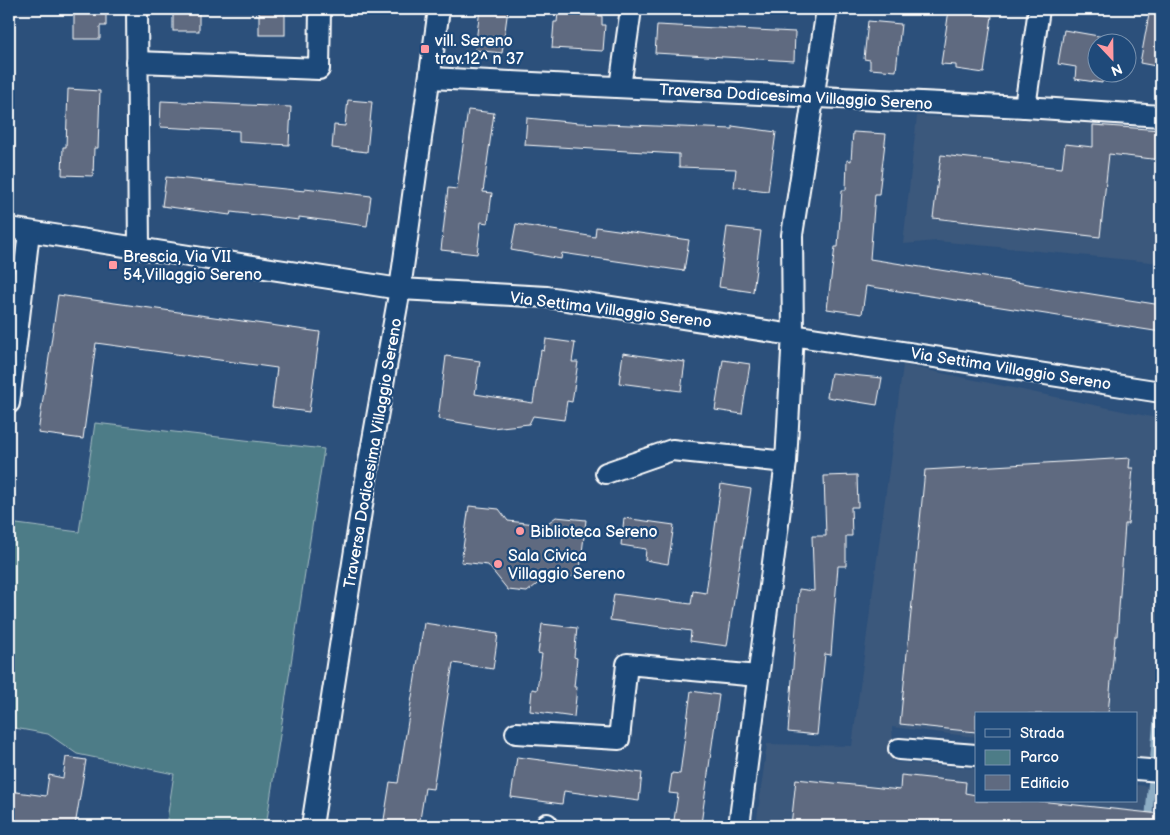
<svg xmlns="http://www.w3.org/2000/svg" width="1170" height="835" font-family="'Balsamiq Sans',sans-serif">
<rect width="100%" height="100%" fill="#2c507b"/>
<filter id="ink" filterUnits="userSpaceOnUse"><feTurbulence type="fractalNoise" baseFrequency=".02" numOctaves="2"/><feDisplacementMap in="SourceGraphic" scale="10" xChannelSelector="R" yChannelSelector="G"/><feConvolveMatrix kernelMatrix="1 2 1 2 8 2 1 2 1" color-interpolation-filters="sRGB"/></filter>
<g filter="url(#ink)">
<g fill="#3b587c">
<path d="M917,116L1161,124V263L937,241L903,244Z"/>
<path d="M903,365L1161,419V760L1136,757V714H976V737L892,727L894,762L976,769V801H1136V785L1161,787V826H756L767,744L852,746Z"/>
</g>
<path fill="#4d7c87" stroke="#a6bec3" d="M95,423L324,449L266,826H166L174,774L77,754L48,734L9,727V523L79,532Z"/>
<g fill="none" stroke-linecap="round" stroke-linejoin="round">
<path stroke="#8eaec5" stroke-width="7" d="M1148,826L1161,670"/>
</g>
<g fill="#5f6a80" stroke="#fff">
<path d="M74,9H106V26H100V39H74Z"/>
<rect x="173" y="9" width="26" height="22"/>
<rect x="259" y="9" width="26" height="26"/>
<path d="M480,9H508L502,53L475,50Z"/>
<path d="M1150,9H1161V67L1140,63Z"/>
<path d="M949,10L992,16L984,73L956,69V65L941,64Z"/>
<path d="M558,13L602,16V25H605L603,51L552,48L554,22H557Z"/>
<path d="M868,21L901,24L896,71L870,69V60L864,59Z"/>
<path d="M657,25L795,32L794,61L655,53Z"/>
<path d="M1064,30L1110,38L1109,42H1098V72H1104L1102,83L1075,79L1076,67L1058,64Z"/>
<path d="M68,89L100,91L98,148H94L93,176L62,175L63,147H66Z"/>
<path d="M348,100L372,102L367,152L332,148L334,125L345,126Z"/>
<path d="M161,101L291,107L289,145L239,142V131L160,127Z"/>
<path d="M468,110L494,113L483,192L492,193L488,223L481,222L477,254L441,250L448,188L457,189Z"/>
<path d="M527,118L579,123L732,129V126L776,132L768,191L734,187L736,169L679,167V154L525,145Z"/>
<path d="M1093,125L1161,130V160L1109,154L1100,237L933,218L941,155L1062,168L1065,144L1093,147Z"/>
<path d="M853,132L886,134L879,194H875L870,259L1161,305V332L866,286L862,314L827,309L835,247H838L842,190H846L847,160L851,161Z"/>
<path d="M166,177L305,191V188L371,196L367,226L299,217V220L231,212L230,215L162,206Z"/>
<path d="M516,224L595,237L596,227L689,240L684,271L562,253L561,259L511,250Z"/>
<path d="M727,227L761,231L753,292L719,287Z"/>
<path d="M58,295L320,332L309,412L272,407L277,368L96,343L83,439L38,433Z"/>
<path d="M546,339L575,343L572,362H578L572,402L567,401L564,420L533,416L529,424L492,428L438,419L446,356L480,361L475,394L533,403L541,350L544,351Z"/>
<path d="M623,353L685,362L681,391L619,383Z"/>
<path d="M723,360L750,364L742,414L715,410Z"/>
<path d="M831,373L882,378L877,405L827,397Z"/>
<path d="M1130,458L1129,468H1133L1128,524H1125L1117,636H1115L1108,714H976V732L900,724L925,470Z"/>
<path d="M857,475L858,507H851L852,536H846V566H838L831,655L825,654L817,735L788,732L799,589L814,591L812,536H826L824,476Z"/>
<path d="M721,484L751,489L727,646L690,641L691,631L610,620L614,594L691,604L693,591L706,593Z"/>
<path d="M469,506L499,509L508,521L545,525L556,517L586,520L579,577L550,574L527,592L508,590L488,565L461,562Z"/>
<path d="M624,518L674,525L668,564L645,560L646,549L621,545Z"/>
<path d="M424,623L498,634L493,669L453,663L433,789L425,788L419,826H383L390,782L398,783Z"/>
<path d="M542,624L577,628L574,657L577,658L574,687H577L574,717L530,711L532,689L537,690L542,654L538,653Z"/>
<path d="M691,691L719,695L701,824L674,820L678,794L669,793L672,773L680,774Z"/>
<path d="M66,757L86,760L75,826H9V791L46,796L49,775L63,778Z"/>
<path d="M517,757L642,773L639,801L564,791L562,804L511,797Z"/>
<path d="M901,775L966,782L965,793L976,795V801H1039L1160,814L1159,826H791L796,779L900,790Z"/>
</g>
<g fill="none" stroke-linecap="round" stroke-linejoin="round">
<g stroke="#fff" stroke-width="24">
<g id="minor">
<path d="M137,9L139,248"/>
<path d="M137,62L319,69L320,9"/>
<path d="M430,78L1025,107L1161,116"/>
<path d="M620,87L631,9"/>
<path d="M1025,107L1039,9"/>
<path d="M9,228L400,289L547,297L1161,392"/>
<path d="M9,403L29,232"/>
<path d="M606,473L672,450L786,462"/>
<path d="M516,733L619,739L627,664L758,676"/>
<path d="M899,749L976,755"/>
<path d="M1136,769L1161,771"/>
<path d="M312,826L367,473L400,289L439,9"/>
<path d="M546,826L547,824"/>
<path d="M739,826L786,462L793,333L792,235L827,9"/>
</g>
</g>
<use href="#minor" stroke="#1f4a7a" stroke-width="20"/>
</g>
</g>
<g fill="#ff9aa2" stroke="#1f4a7a" stroke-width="2">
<rect x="420" y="44" width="10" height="10" rx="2.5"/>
<rect x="108" y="260" width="10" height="10" rx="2.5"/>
<circle cx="520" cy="531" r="5"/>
<circle cx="498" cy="564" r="5"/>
</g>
<g text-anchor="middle" stroke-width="4.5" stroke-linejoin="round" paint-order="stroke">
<g font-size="16" fill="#fff" stroke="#1f4a7a" text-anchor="start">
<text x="435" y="46">vill. Sereno<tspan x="435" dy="18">trav.12^ n 37</tspan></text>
<text x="123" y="262">Brescia, Via VII<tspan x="123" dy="18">54,Villaggio Sereno</tspan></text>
<text x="530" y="537">Biblioteca Sereno</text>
<text x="508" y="561">Sala Civica<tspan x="508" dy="18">Villaggio Sereno</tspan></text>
</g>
<g font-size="16" fill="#fff" stroke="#1f4a7a">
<text transform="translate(796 96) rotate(3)" y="6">Traversa Dodicesima Villaggio Sereno</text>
<text transform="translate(611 309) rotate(7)" y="6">Via Settima Villaggio Sereno</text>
<text transform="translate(1011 368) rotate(9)" y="6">Via Settima Villaggio Sereno</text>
<text transform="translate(372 453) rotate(-80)" y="6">Traversa Dodicesima Villaggio Sereno</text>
</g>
</g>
<rect width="1170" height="835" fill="none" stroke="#1f4a7a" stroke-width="30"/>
<rect x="15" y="15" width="1140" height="805" fill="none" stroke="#fff" stroke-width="2" filter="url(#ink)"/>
<rect x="975" y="712" width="162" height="90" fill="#1f4a7a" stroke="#7992af"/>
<rect x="985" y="729" width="25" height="8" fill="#1f4a7a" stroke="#7992af"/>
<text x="1020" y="738" font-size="15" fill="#ffffff">Strada</text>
<rect x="985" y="750" width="25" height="15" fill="#4d7c87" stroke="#7992af"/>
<text x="1020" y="762" font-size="15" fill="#ffffff">Parco</text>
<rect x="985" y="775" width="25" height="15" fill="#5f6a80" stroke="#7992af"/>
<text x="1020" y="788" font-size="15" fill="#ffffff">Edificio</text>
<g transform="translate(1112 58) rotate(158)"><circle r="24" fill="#1f4a7a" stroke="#7992af"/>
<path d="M0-4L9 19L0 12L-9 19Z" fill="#ff9aa2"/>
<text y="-8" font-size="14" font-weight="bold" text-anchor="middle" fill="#ffffff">N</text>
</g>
</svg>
